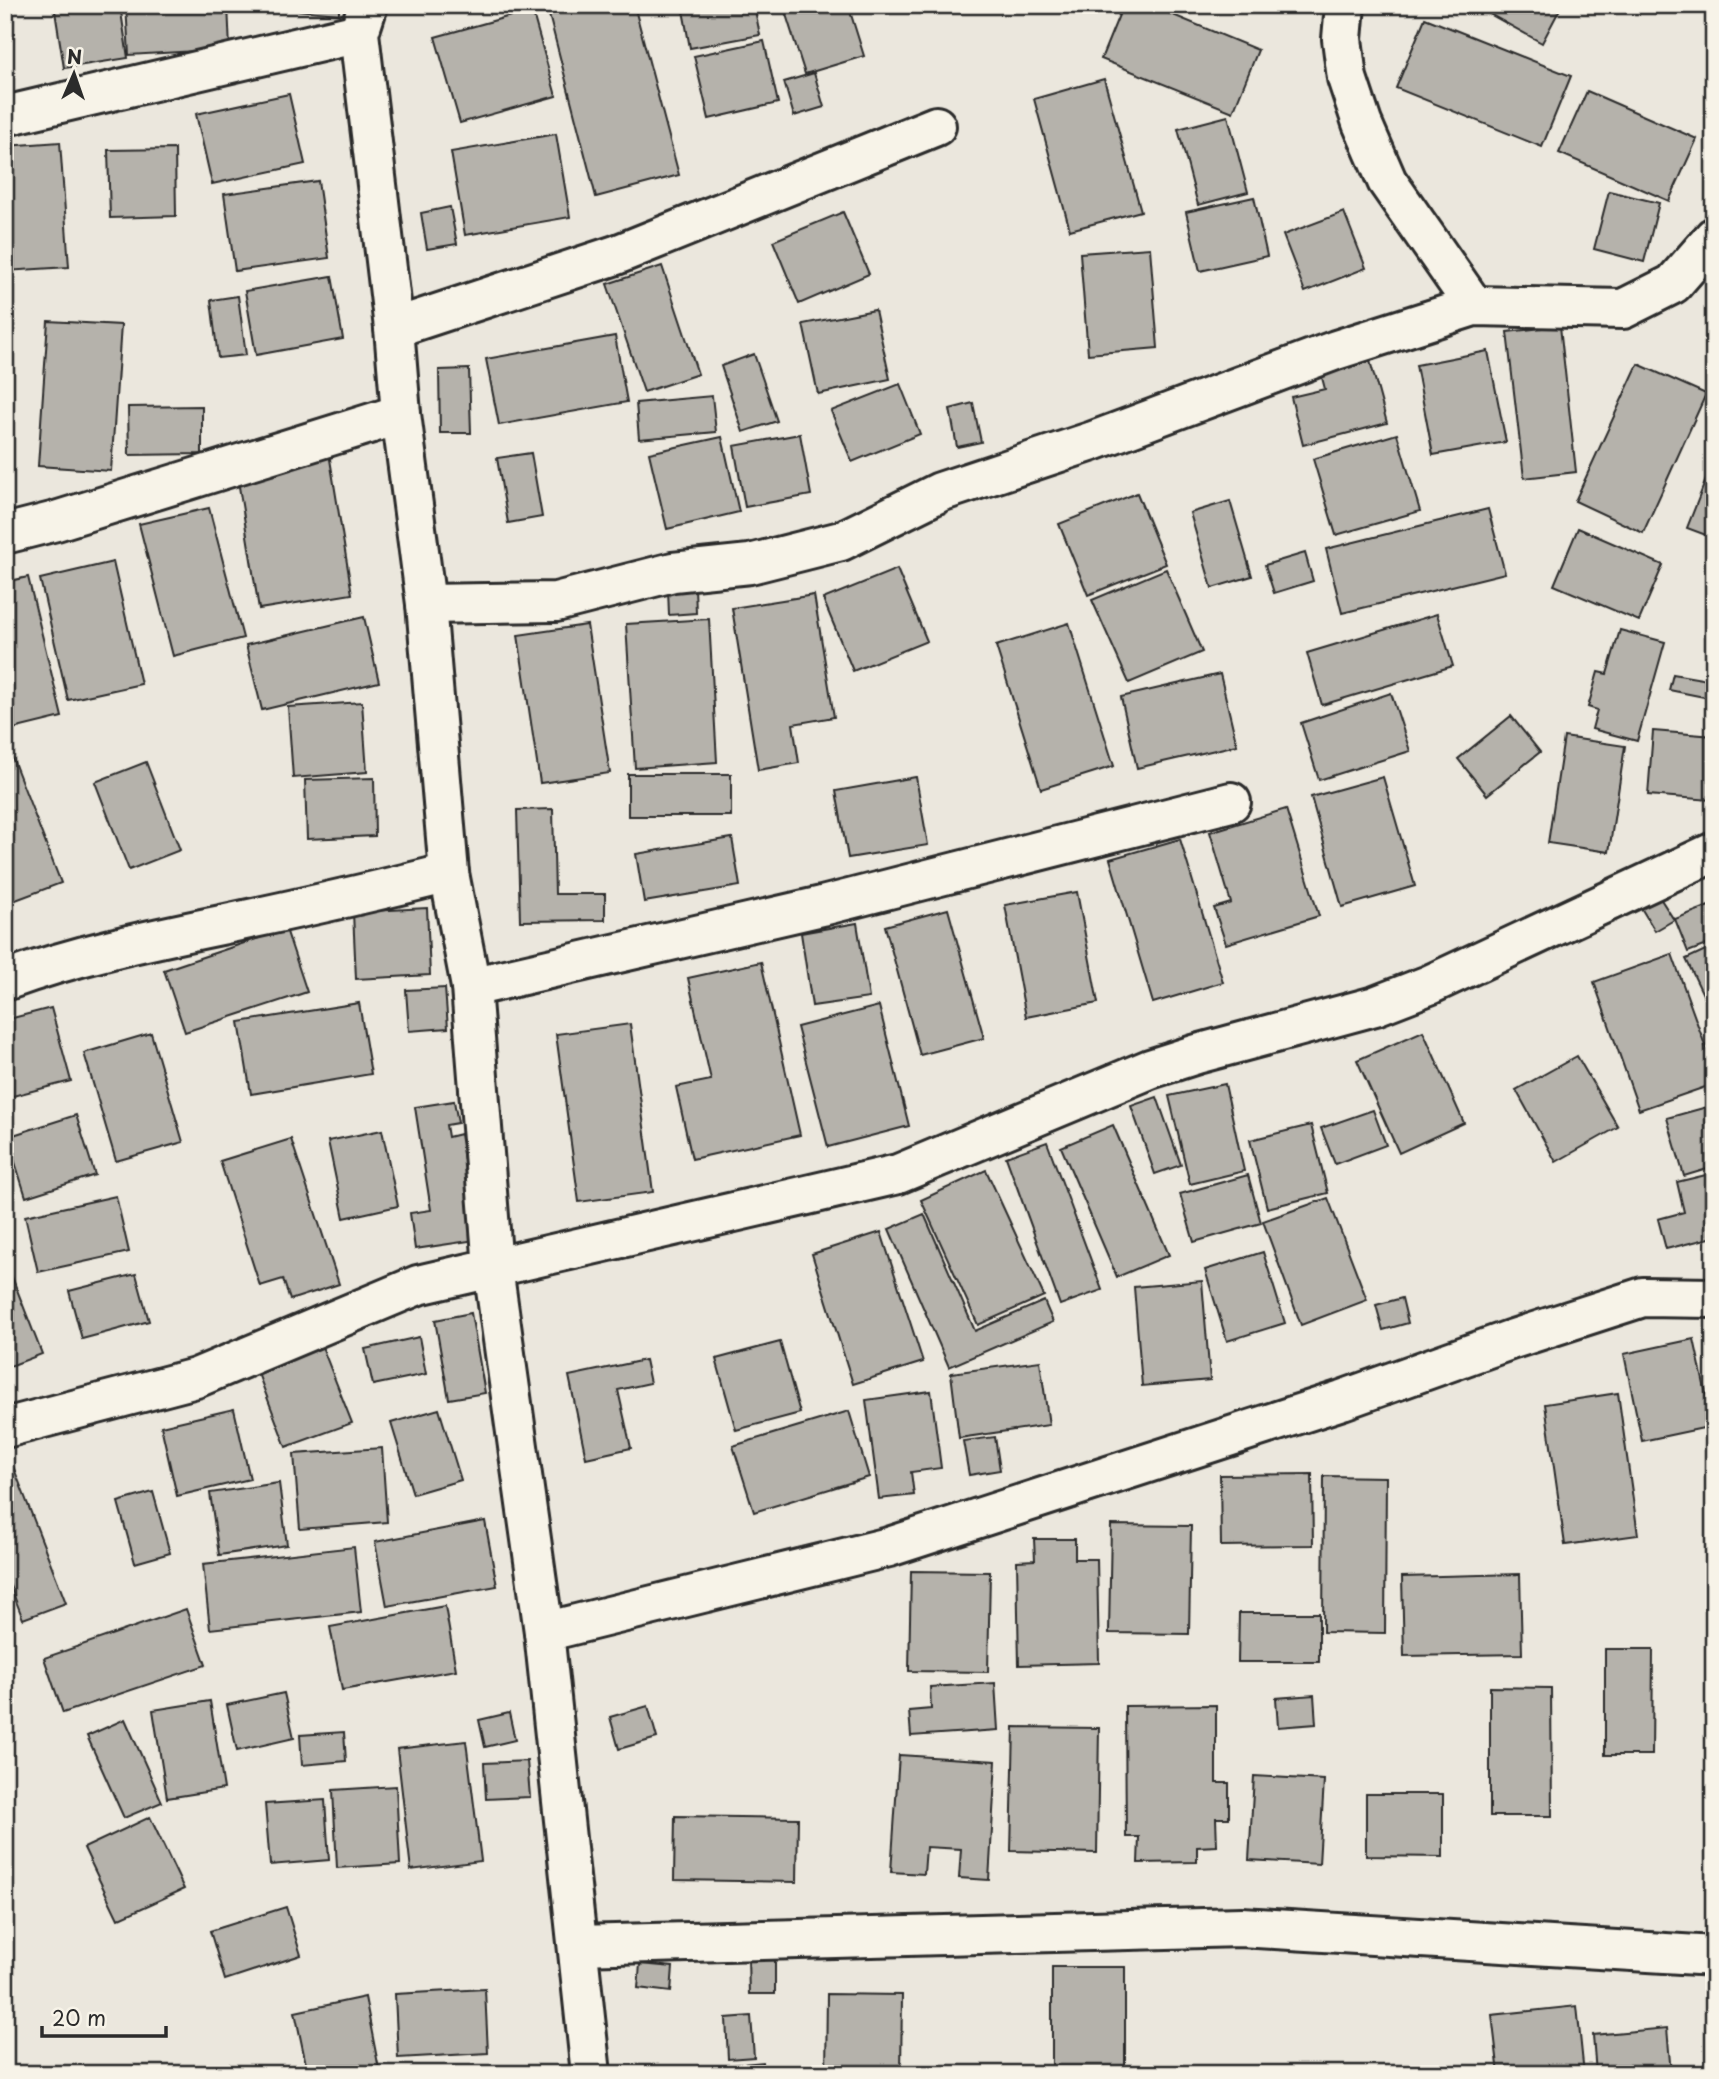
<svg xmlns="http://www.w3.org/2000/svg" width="1719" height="2079" font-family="'Playpen Sans',sans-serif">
<rect width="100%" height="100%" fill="#ebe7dd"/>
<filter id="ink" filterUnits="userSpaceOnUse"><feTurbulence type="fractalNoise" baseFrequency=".0143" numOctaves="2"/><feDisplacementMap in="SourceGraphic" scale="14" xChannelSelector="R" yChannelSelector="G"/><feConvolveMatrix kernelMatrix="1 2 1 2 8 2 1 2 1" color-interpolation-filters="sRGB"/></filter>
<g filter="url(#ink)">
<g fill="#b5b2ab" stroke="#2b2b2b" stroke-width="2">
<path d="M5,5L12,85H5Z"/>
<path d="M54,5H120L128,58L64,68Z"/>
<path d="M126,5H228L230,49L129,55Z"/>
<path d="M241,5H339V14Z"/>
<path d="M556,5H634L679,175L596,197L547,7Z"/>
<path d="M682,5H754L760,35L690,48Z"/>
<path d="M783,5H848L864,56L805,74Z"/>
<path d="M1123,5H1149L1258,50L1233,112L1101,59Z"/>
<path d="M1492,5H1562L1542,43L1488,13Z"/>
<path d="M532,10L556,96L460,123L435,37Z"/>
<path d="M1425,18L1571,76L1542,147L1396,88Z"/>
<path d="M764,41L778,103L709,119L694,56Z"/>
<path d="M814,73L824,107L794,116L784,82Z"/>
<path d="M1104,79L1141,211L1070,230L1034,99Z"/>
<path d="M1587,91L1697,139L1669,201L1559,153Z"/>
<path d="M289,94L305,164L212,184L196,114Z"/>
<path d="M1228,116L1248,192L1198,205L1178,129Z"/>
<path d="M556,134L570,217L465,235L451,152Z"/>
<path d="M60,142L69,267L5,271V146Z"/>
<path d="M175,149L176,216L110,218L108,150Z"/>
<path d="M318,181L329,258L235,271L224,194Z"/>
<path d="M1609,191L1659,203L1644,262L1594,249Z"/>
<path d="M1254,197L1267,256L1200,271L1186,212Z"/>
<path d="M450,207L457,244L427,249L421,213Z"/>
<path d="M843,212L869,274L799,304L773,241Z"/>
<path d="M1344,212L1366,268L1305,292L1283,235Z"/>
<path d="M1150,248L1158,348L1088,354L1080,253Z"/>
<path d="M662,266L698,374L644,392L607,284Z"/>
<path d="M332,276L343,339L256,355L245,291Z"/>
<path d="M238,296L246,355L218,358L211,300Z"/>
<path d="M875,310L890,379L818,394L803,324Z"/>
<path d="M48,321L121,325L111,471L38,466Z"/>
<path d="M1560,326L1576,472L1524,478L1507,332Z"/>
<path d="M615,336L627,402L499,425L486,359Z"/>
<path d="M1488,351L1506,442L1433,455L1416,365Z"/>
<path d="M754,354L777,421L743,432L721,366Z"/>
<path d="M1369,357L1387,423L1303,445L1291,397L1325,389L1320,370Z"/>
<path d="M1638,364L1706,394L1643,533L1575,501Z"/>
<path d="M469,369L471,433H440L439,370Z"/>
<path d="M900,384L920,434L852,462L831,411Z"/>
<path d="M712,396L716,432L639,439L636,403Z"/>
<path d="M973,403L981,442L957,447L950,409Z"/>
<path d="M202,406V454L129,455L128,407Z"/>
<path d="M800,434L811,495L745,507L734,446Z"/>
<path d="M1397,434L1420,511L1336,535L1313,459Z"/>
<path d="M722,437L739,512L667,529L649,453Z"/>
<path d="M329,453L352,594L259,609L236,468Z"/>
<path d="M531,453L542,517L508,523L497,458Z"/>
<path d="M1714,459V538L1687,528Z"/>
<path d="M1137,493L1166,564L1088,595L1059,524Z"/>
<path d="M1230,501L1252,576L1212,588L1190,513Z"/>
<path d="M209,508L243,638L173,656L139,524Z"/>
<path d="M1488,509L1505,573L1342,613L1326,549Z"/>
<path d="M1578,528L1663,565L1639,621L1554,585Z"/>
<path d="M1305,553L1313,581L1274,593L1265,565Z"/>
<path d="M113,562L141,684L68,700L40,579Z"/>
<path d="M897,569L927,641L853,671L823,599Z"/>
<path d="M1166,569L1202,652L1129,683L1092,600Z"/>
<path d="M28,577L62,717L5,731V582Z"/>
<path d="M695,587L696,613L669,615L668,589Z"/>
<path d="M814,595L834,717L793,724L799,763L758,770L732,608Z"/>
<path d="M1437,614L1453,666L1322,705L1307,653Z"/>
<path d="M364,617L379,682L262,710L246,645Z"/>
<path d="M709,619L717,762L635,768L626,624Z"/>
<path d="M1069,623L1114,766L1041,789L996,646Z"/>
<path d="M587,625L610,773L540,783L518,635Z"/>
<path d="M1620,630L1665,642L1637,741L1592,729L1597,710L1588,707L1598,672L1607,674Z"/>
<path d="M1220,674L1237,745L1137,768L1121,697Z"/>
<path d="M1673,674L1714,681V699L1669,690Z"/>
<path d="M1391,693L1410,751L1319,780L1301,723Z"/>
<path d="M362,702L367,772L293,778L288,707Z"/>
<path d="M1511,716L1540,752L1487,795L1458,759Z"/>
<path d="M1653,731L1714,736L1711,800L1648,795Z"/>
<path d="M1564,737L1625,746L1609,852L1548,843Z"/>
<path d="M12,757L61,883L5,904V760Z"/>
<path d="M146,762L180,850L129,870L95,782Z"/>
<rect x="628" y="774" width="103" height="42"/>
<path d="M916,777L928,845L848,858L836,791Z"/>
<path d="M1383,777L1415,886L1342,907L1311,797Z"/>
<path d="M374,778L375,836L307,839L305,780Z"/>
<path d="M553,809L555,894H605V920L520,921L517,810Z"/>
<path d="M1286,809L1319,916L1226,944L1214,908L1231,903L1210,832Z"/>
<path d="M732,838L740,886L644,902L636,854Z"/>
<path d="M1180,839L1223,982L1153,1003L1110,859Z"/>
<path d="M1653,887L1674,920L1655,931L1635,898Z"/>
<path d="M1077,892L1098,1003L1026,1017L1005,905Z"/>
<path d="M1714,904V942L1688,952L1675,919Z"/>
<path d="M427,908L430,975L356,979L353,912Z"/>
<path d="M948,909L984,1038L920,1055L885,926Z"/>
<path d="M857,923L869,998L812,1006L801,933Z"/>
<path d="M286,929L307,992L185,1032L164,970Z"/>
<path d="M1714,946V997L1706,1001L1686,959Z"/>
<path d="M1672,954L1714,1070V1084L1639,1110L1594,982Z"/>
<path d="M761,962L800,1135L692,1159L676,1087L711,1080L688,978Z"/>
<path d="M445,988L448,1028L409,1031L406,990Z"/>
<path d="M359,1003L371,1074L251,1094L239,1022Z"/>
<path d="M879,1006L909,1126L828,1147L797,1027Z"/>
<path d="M51,1008L71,1081L5,1098V1020Z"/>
<path d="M630,1024L653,1192L579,1202L556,1034Z"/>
<path d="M1423,1031L1464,1123L1399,1153L1357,1060Z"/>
<path d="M151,1033L183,1142L116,1161L84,1053Z"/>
<path d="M1577,1056L1618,1127L1556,1162L1516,1090Z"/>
<path d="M1225,1084L1244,1171L1190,1184L1169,1096Z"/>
<path d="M1157,1097L1181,1165L1155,1174L1131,1106Z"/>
<path d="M454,1101L458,1123L446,1125L448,1137L460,1134L476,1240L415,1249L410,1213L431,1210L415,1107Z"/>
<path d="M1714,1105V1167L1684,1176L1667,1118Z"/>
<path d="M1373,1110L1386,1145L1335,1164L1321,1128Z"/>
<path d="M76,1115L95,1175L26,1197L7,1137Z"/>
<path d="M1113,1125L1169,1255L1117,1277L1061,1147Z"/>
<path d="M1311,1125L1328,1193L1267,1208L1250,1140Z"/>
<path d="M382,1130L398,1206L344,1218L328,1141Z"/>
<path d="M291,1139L339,1284L290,1300L283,1279L260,1286L220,1161Z"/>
<path d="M1047,1142L1102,1290L1060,1305L1006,1157Z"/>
<path d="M986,1170L1044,1296L978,1325L921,1200Z"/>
<path d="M1714,1173V1237L1666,1249L1658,1219L1684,1212L1677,1182Z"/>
<path d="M1248,1175L1261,1223L1194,1242L1180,1194Z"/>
<path d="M116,1196L129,1252L38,1272L25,1216Z"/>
<path d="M1328,1198L1367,1300L1301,1325L1263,1221Z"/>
<path d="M924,1214L975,1331L1044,1301L1053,1322L949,1367L889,1229Z"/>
<path d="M881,1232L923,1362L853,1384L812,1254Z"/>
<path d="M1263,1252L1285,1323L1227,1341L1205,1270Z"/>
<path d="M5,1259L42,1354L5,1368Z"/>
<path d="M136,1274L149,1321L82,1339L69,1291Z"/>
<path d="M1202,1281L1210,1380L1142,1386L1134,1287Z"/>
<path d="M1402,1298L1408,1323L1383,1330L1376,1305Z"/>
<path d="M471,1313L485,1393L449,1399L435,1320Z"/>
<path d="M419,1337L426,1374L373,1385L365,1349Z"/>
<path d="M1694,1339L1713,1426L1642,1441L1624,1354Z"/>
<path d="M780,1342L800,1413L736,1430L716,1359Z"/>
<path d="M321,1344L352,1423L286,1447L256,1368Z"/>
<path d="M645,1360L650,1383L618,1390L631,1448L586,1458L569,1376Z"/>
<path d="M1040,1361L1049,1425L959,1438L951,1373Z"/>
<path d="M931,1391L941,1468L911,1472L914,1495L879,1499L866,1400Z"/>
<path d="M1618,1393L1638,1535L1565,1545L1545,1404Z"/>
<path d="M234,1409L250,1479L177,1496L161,1426Z"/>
<path d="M439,1409L461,1480L413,1494L391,1423Z"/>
<path d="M849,1411L869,1477L754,1512L733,1446Z"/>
<path d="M995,1437L1000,1470L969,1475L963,1441Z"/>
<path d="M382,1448L387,1522L300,1529L294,1454Z"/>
<path d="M13,1466L66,1603L23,1619L5,1573V1469Z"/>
<path d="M1312,1474L1313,1545L1221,1546L1220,1475Z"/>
<path d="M1324,1476L1386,1477L1385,1633L1323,1632Z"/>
<path d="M279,1483L287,1545L219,1555L210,1493Z"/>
<path d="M153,1492L170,1553L135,1563L118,1502Z"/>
<path d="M485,1521L497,1586L387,1606L375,1542Z"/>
<path d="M1111,1525L1191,1526L1189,1634L1109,1633Z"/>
<path d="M1034,1539H1075V1559H1097L1099,1663L1019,1665L1017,1561L1035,1560Z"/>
<path d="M354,1547L361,1612L210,1629L203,1564Z"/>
<path d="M911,1571L990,1572L988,1672L909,1671Z"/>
<path d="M1520,1574L1522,1654L1404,1656L1402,1577Z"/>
<path d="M445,1606L456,1670L342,1690L330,1627Z"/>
<path d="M186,1609L206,1665L63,1713L44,1658Z"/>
<path d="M1239,1613H1319V1662H1238Z"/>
<path d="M1605,1649H1653L1652,1755H1605Z"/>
<path d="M995,1683L998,1730L911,1736L909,1711L931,1709L930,1687Z"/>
<path d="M1490,1687L1551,1688L1552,1816H1490Z"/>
<path d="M284,1693L294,1738L237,1751L227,1705Z"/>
<path d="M1314,1695L1316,1724L1278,1727L1276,1698Z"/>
<path d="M210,1701L224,1789L167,1798L153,1710Z"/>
<path d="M1216,1705V1783H1229V1818H1216L1217,1846L1197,1847V1862L1138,1863L1139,1837H1126L1125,1706Z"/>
<path d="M648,1706L657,1738L619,1749L610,1717Z"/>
<path d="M509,1713L515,1740L485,1747L479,1720Z"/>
<path d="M125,1719L162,1802L124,1818L87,1736Z"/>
<path d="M1014,1727L1099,1728L1097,1853L1011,1851Z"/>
<path d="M344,1732L346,1761L302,1765L300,1735Z"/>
<path d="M466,1741L481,1861L411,1870L397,1749Z"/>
<path d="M899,1755L996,1761L989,1880L959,1878L961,1849L926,1847L924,1874L891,1872Z"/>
<path d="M527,1761L530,1797L486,1799L484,1763Z"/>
<path d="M1254,1776L1324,1780L1319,1864L1249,1860Z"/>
<path d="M396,1786L400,1864L337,1868L333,1790Z"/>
<path d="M1366,1794H1443V1857L1366,1856Z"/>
<path d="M325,1800L329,1860L270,1865L265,1804Z"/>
<path d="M675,1816L798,1818L797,1882L674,1880Z"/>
<path d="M150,1817L184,1889L118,1919L84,1848Z"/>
<path d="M286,1907L301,1955L225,1980L210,1931Z"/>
<path d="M748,1957H775V1994H749Z"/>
<path d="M640,1964L673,1967L671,1992L638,1988Z"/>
<rect x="1052" y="1967" width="73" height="107"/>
<path d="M485,1989L488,2053L398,2058L395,1994Z"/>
<path d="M827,1994L902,1995L901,2074H826Z"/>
<path d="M365,1997L380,2074H308L295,2012Z"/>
<path d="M1577,2006L1584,2074H1499L1492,2015Z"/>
<path d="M751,2016L754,2057L728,2059L726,2018Z"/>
<path d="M1667,2028L1671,2074H1596L1593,2035Z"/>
<path d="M763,2062L764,2074H735L734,2065Z"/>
<path d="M229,2064L231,2074H183Z"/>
<rect x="652" y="2068" width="57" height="6"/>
<path d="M450,2070V2074H410V2071Z"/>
</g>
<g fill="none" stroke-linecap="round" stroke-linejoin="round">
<g stroke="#2b2b2b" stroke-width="44">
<g id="minor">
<path d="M368,5L359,33L394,328L401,414L426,604L449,873L471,987L493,1268L544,1632L591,2074"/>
<path d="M1345,5L1342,39L1347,78L1362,123L1387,181L1474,306"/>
<path d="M5,116L359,33"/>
<path d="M394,328L616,255L936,126"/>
<path d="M5,534L56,521L401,414"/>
<path d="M426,604L556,602L673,572L750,564L841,541L940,492L1093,441L1336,350L1474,306L1623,309L1673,284L1714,237"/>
<path d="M5,981C75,955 148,940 221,925C297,909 373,892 449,873"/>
<path d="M471,987L822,906L1231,802"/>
<path d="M5,1428L196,1378L418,1285L898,1174L1150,1069L1197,1054L1375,1006L1429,985L1714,852"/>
<path d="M544,1632L889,1547L1342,1400L1510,1340L1643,1297L1714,1298"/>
<path d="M578,1945L1241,1927L1714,1956"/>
</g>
</g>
<use href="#minor" stroke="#f7f3e8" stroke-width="38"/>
</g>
</g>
<rect width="1719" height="2079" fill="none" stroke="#f7f3e8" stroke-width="28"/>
<rect x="14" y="14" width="1691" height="2051" fill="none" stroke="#2b2b2b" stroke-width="2.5" filter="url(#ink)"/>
<g transform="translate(74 74) rotate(2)" stroke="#f7f3e8" stroke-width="5" paint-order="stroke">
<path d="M0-5L12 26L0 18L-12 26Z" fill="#2b2b2b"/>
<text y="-10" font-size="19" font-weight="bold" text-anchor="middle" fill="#2b2b2b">N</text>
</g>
<path d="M42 2026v10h124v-10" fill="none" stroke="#2b2b2b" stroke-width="3.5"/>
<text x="52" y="2026" font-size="21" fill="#2b2b2b" stroke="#f7f3e8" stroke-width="5" paint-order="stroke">20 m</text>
</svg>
